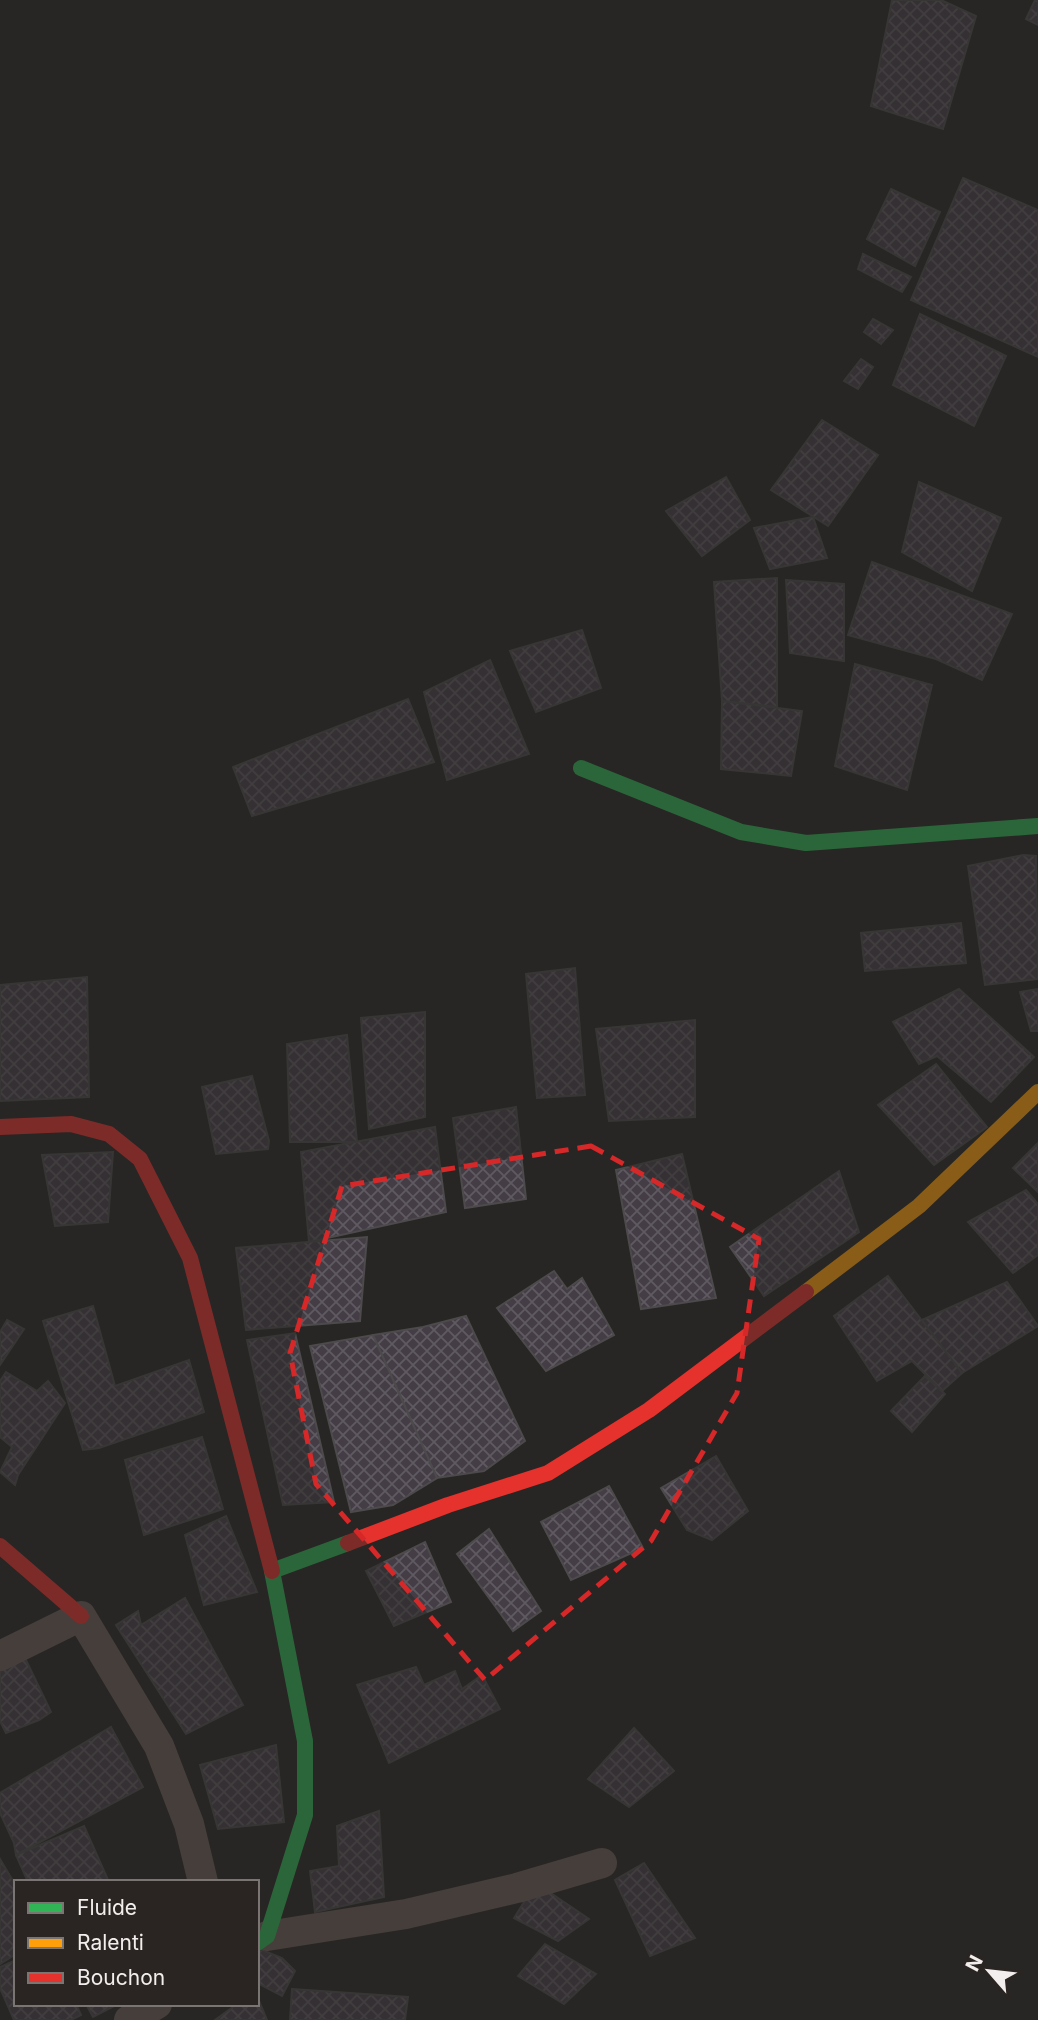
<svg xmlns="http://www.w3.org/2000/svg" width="1038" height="2020" font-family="Inter,sans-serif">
<defs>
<pattern id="building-cross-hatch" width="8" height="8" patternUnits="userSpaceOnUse" patternTransform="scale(1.75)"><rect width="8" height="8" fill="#443d46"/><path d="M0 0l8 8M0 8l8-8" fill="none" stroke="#5f5961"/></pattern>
</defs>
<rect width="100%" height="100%" fill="#282624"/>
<g fill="url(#building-cross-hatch)" stroke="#4c4a4a" stroke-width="2">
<path d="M892,0H941L976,16L943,129L871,106Z"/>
<path d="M1035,0H1038V25L1026,19Z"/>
<path d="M963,178L1038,210V357L911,300Z"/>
<path d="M891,189L940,212L915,266L867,239Z"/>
<path d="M863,254L911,277L902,292L858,269Z"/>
<path d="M920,314L1006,356L974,426L893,385Z"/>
<path d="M873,319L893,330L881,344L864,332Z"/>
<path d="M861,359L873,367L858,389L844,381Z"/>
<path d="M822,420L878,455L828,526L771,490Z"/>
<path d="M726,477L750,520L702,556L666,511Z"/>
<path d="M919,482L1001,518L972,591L902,552Z"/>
<path d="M813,517L827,558L770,569L754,528Z"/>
<path d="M872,562L1012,614L982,680L936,659L848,635Z"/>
<path d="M777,578V707L722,701L714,582Z"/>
<path d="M786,580L844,584V661L790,653Z"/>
<path d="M582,630L601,688L536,712L510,651Z"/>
<path d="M490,660L529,754L447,780L424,692Z"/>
<path d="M855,664L932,685L907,790L835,766Z"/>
<path d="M408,699L434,762L252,816L233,767Z"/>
<path d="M722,701L802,711L791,776L721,769Z"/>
<path d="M1023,855L1036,856L1038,979L985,985L968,866Z"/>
<path d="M961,923L966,963L865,971L861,933Z"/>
<path d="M575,968L585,1095L537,1098L526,974Z"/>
<path d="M87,977L89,1097L0,1101V985Z"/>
<path d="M959,989L1034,1057L991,1102L937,1056L919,1064L893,1022Z"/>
<path d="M1038,989V1031H1031L1020,992Z"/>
<path d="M425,1012V1117L369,1129L361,1018Z"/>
<path d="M695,1020V1117L609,1121L596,1029Z"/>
<path d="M347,1035L357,1142H290L287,1044Z"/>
<path d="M936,1064L987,1127L934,1165L878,1105Z"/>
<path d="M252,1076L269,1141L268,1149L216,1154L202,1087Z"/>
<path d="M516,1107L526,1199L465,1208L453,1118Z"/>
<path d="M435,1127L446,1212L309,1242L301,1152Z"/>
<path d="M1038,1143V1192L1013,1168Z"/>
<path d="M113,1152L108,1222L55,1226L42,1155Z"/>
<path d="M682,1154L716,1298L641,1309L616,1170Z"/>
<path d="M839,1171L859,1232L764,1296L730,1247Z"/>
<path d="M1026,1190L1038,1204V1255L1013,1273L968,1222Z"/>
<path d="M367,1237L360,1321L246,1330L236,1248Z"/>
<path d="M554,1271L567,1289L582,1278L614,1335L546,1371L497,1308Z"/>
<path d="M888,1276L962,1373L942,1391L912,1361L877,1381L834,1316Z"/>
<path d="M1007,1282L1038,1326L962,1373L922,1320Z"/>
<path d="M93,1306L115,1386L189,1360L204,1412L99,1448L83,1450L43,1321Z"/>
<path d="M466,1316L525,1441L484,1471L437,1478L373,1335L423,1327Z"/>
<path d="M7,1320L24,1329L0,1365V1332Z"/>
<path d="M295,1333L334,1502L283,1505L247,1340Z"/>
<path d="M373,1335L437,1478L393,1505L351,1512L310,1346Z"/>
<path d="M6,1372L37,1391L48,1381L65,1403L18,1475L15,1485L0,1472L12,1447L0,1437V1381Z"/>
<path d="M925,1376L945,1394L912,1432L891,1411Z"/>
<path d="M202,1437L223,1509L144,1535L125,1460Z"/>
<path d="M716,1456L748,1511L712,1540L687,1530L661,1488Z"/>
<path d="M609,1486L643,1548L571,1580L541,1522Z"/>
<path d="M226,1516L257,1592L204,1605L185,1535Z"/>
<path d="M489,1529L541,1611L513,1631L457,1554Z"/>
<path d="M425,1542L451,1602L394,1626L366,1571Z"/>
<path d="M185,1598L243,1705L186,1734L116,1625L138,1611L141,1625Z"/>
<path d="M25,1658L51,1712L39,1720L6,1733L0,1721V1671Z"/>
<path d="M416,1667L424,1685L455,1671L462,1689L482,1675L500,1709L389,1763L357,1685Z"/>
<path d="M111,1727L143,1787L16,1855L14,1843L0,1813V1793Z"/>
<path d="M634,1728L674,1771L629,1807L588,1779Z"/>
<path d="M276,1745L284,1822L218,1829L200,1765Z"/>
<path d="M379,1811L384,1897L315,1912L310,1871L339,1866L337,1826Z"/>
<path d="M84,1826L109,1882H28L16,1855Z"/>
<path d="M0,1859L16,1886V1954L0,1964Z"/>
<path d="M644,1863L695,1938L650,1956L615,1880Z"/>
<path d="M536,1883L589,1919L558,1941L514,1918Z"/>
<path d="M545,1944L596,1974L564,2004L518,1976Z"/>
<path d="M257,1948L282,1958L295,1971L282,1996L257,1983Z"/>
<path d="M16,1960V2004H76L81,2015L71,2020H14L0,1988V1967Z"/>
<path d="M292,1989L408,1997L405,2020H290Z"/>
<path d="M257,1996L267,2020H215L237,2004H257Z"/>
<path d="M86,2004H118L93,2017Z"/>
</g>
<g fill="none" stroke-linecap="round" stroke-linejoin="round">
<g stroke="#6a5c58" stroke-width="30">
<path d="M0,1656L81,1616L159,1746L189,1824L203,1882"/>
<path d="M267,1936L406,1914L517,1888L602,1863"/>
<path d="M129,2020L157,2004"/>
</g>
<g stroke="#30b455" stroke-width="16">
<path d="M581,768L741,832L806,843L1038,826"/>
<path d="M257,1943L267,1936L305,1815V1741L272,1571L348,1543"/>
</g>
<path stroke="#ff9f0a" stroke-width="16" d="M806,1292L919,1206L1038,1092"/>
<g stroke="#e5322d" stroke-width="16">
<path d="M0,1127L71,1124L109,1134L140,1159L190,1258L272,1571"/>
<path d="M348,1543L448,1505L548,1473L649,1410L806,1292"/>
<path d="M0,1546L81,1616"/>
</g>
</g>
<path d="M0 0H1038V2020H0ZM591,1146L759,1239L737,1393L651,1541L485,1680L316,1484L290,1353L342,1186Z" fill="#282624" fill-opacity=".55" fill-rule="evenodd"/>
<path fill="none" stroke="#d62828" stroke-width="5" stroke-dasharray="14 9" stroke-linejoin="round" d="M591,1146L759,1239L737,1393L651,1541L485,1680L316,1484L290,1353L342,1186Z"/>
<rect x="14" y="1880" width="245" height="126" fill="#2a2522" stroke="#7a7573" stroke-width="2"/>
<rect x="28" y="1903" width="35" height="10" fill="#30b455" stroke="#7a7573" stroke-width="2"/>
<text x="77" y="1915" font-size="21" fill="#f2eeed">Fluide</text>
<rect x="28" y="1938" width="35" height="10" fill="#ff9f0a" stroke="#7a7573" stroke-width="2"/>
<text x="77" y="1950" font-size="21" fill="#f2eeed">Ralenti</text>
<rect x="28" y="1973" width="35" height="10" fill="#e5322d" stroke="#7a7573" stroke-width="2"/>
<text x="77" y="1985" font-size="21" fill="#f2eeed">Bouchon</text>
<g transform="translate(989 1971) rotate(298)" stroke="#2a2522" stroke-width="5" paint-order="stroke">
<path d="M0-5L12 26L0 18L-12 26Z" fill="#f2eeed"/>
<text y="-10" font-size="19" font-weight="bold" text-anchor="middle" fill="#f2eeed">N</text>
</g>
</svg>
